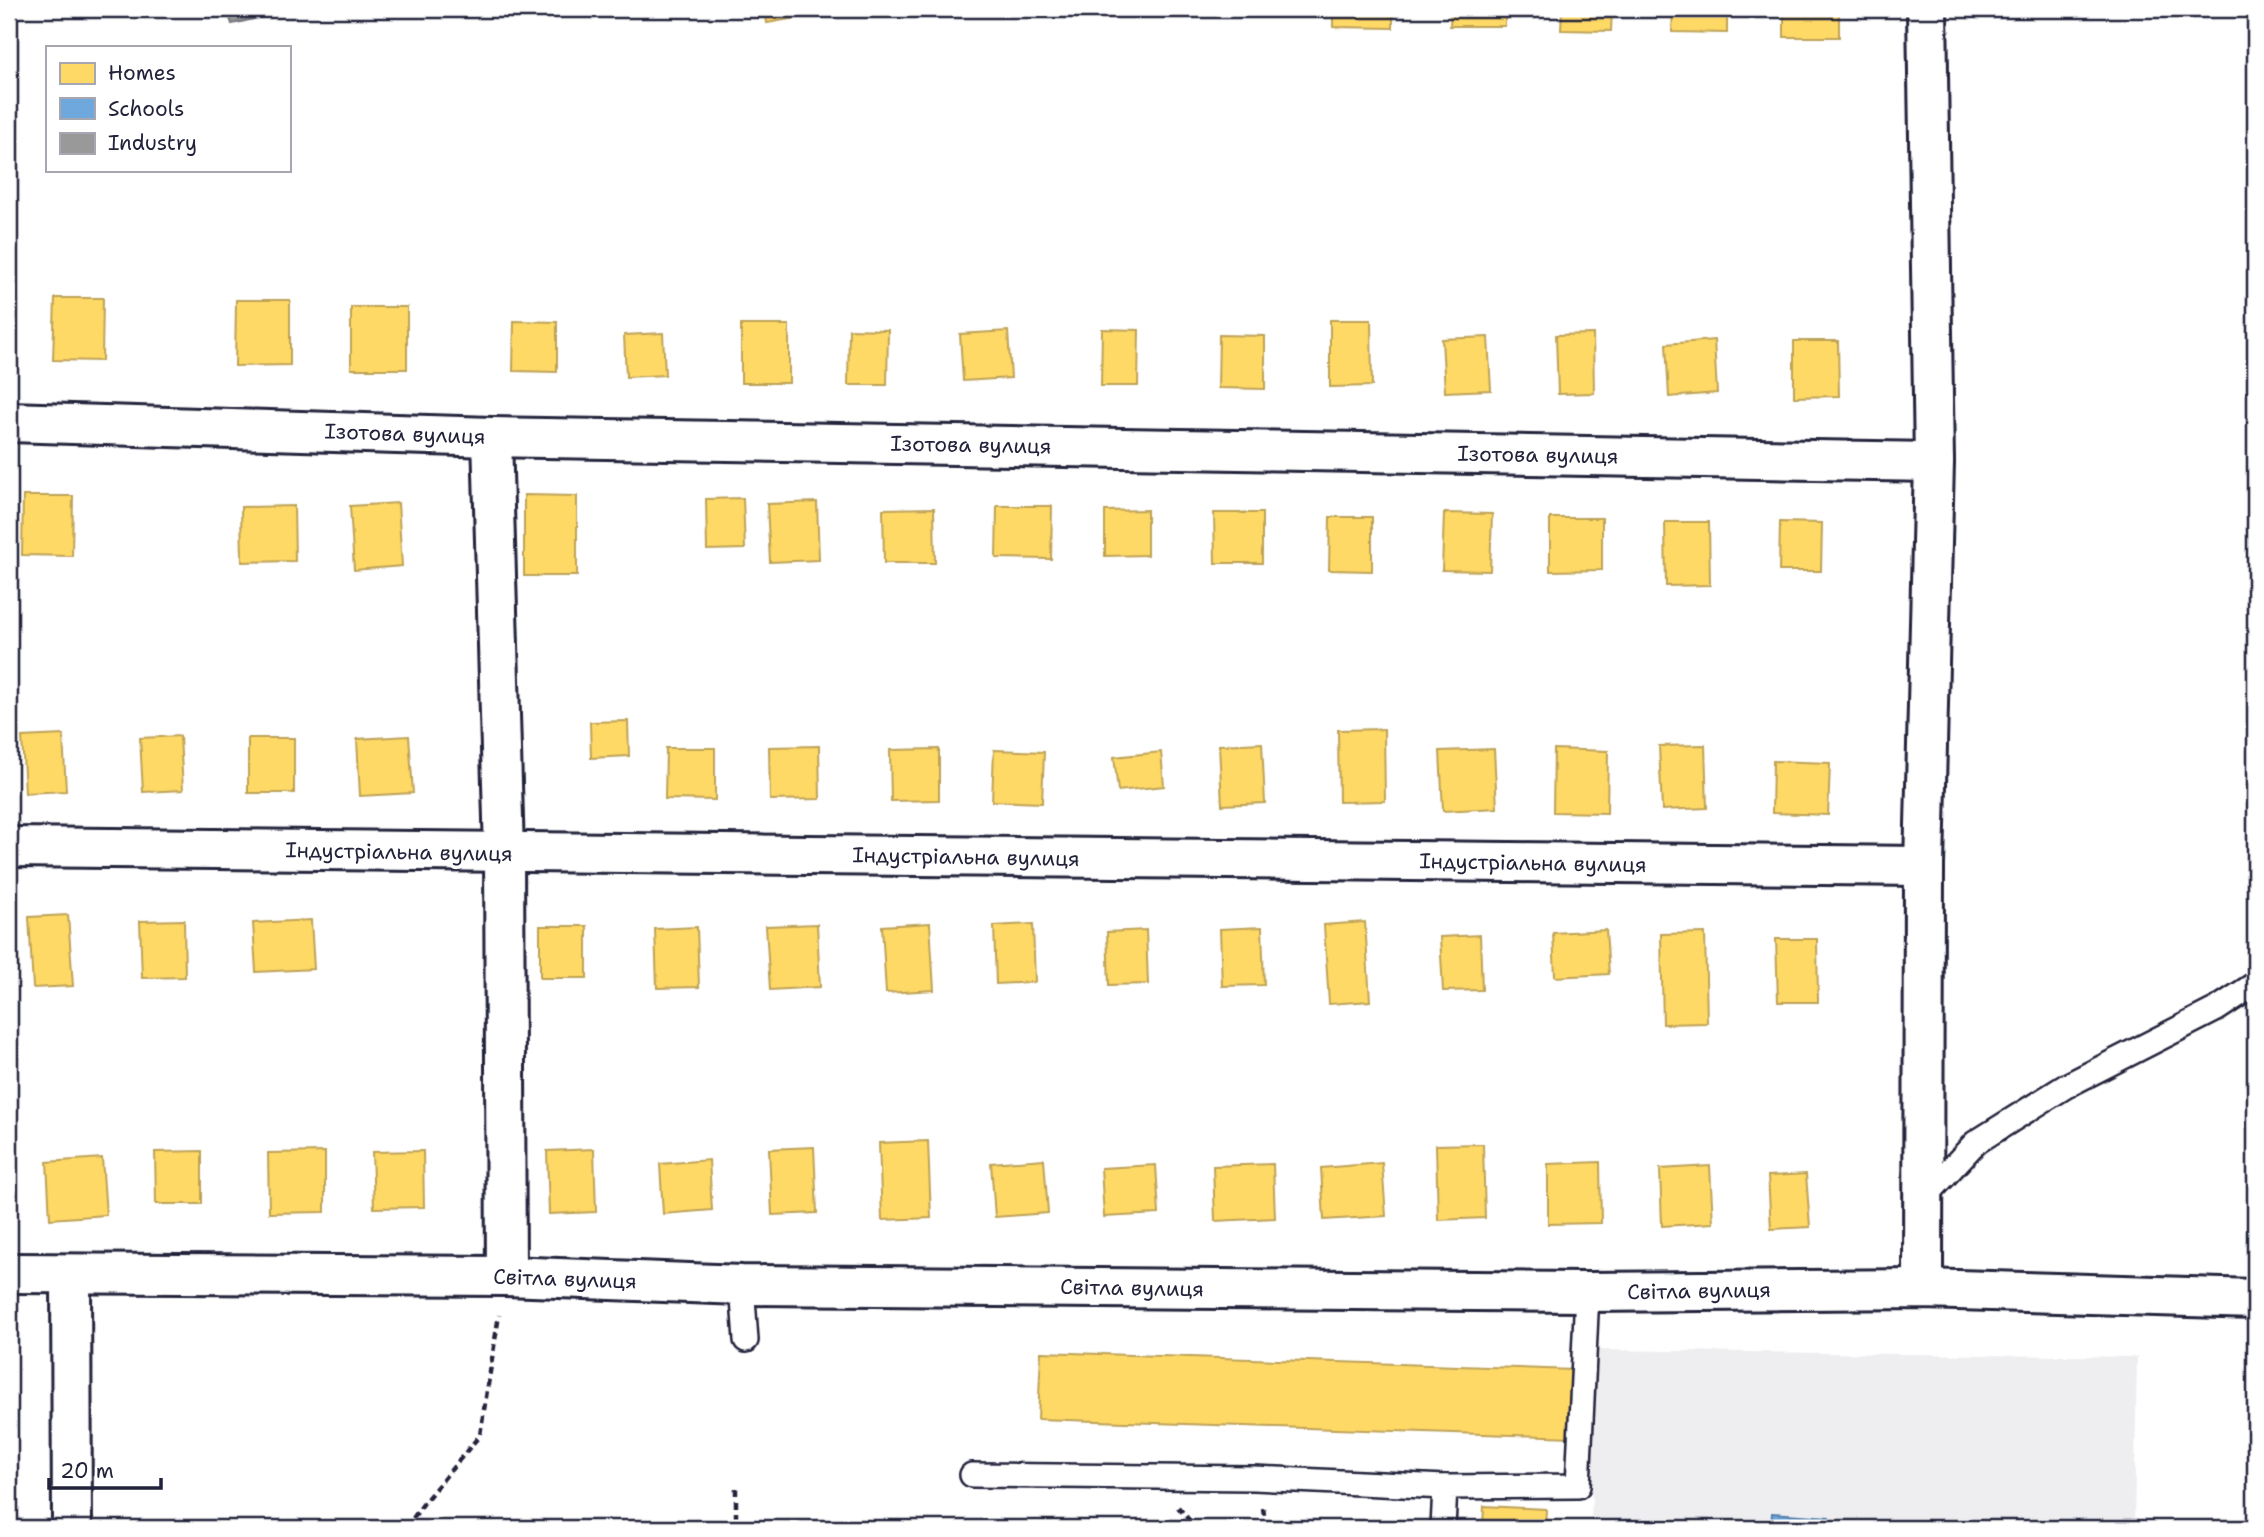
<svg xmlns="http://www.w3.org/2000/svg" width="2264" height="1537" font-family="'Shantell Sans',sans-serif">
<rect width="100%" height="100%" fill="#fff"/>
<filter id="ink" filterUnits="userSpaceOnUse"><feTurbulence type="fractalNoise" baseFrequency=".0143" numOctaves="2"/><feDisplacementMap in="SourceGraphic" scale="14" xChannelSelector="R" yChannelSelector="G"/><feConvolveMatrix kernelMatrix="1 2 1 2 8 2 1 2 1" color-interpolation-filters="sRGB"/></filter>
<g filter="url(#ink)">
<path fill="#eeeef1" d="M1595,1350L2137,1357L2134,1528H1591Z"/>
<g fill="#ffd966" stroke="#bda259" stroke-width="2">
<path d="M765,9H806L807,16L767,23Z"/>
<path d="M1333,9H1393V28L1333,27Z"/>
<path d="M1451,9H1505V26H1450Z"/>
<path d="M1562,9H1612L1611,31L1561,30Z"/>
<path d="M1673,9H1727V33L1672,32Z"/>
<rect x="1784" y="9" width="55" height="28"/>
<path d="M55,298H103L102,361L53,360Z"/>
<path d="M236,300H290V365L235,366Z"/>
<rect x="351" y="307" width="56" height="62"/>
<path d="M1330,320H1371L1372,386L1330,387Z"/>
<path d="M514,321L557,322V372L513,371Z"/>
<rect x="741" y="325" width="48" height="58"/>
<path d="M849,329L888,330L887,385H848Z"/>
<path d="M1102,329L1139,330L1138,386H1101Z"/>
<path d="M1008,331L1011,378L963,381L960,334Z"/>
<path d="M663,333L665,375L626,377L624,335Z"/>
<path d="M1593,334L1594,393L1558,394L1556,335Z"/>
<path d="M1219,335L1265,336V389L1218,388Z"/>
<path d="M1488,337L1491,390L1445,392L1442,339Z"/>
<path d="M1714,340L1717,393L1669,397L1666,344Z"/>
<path d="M1794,341H1838L1839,396L1794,397Z"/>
<path d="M524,495L577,496V576H524Z"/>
<path d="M23,496H73L72,556L22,555Z"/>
<path d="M743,498L745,549L707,550L706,499Z"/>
<path d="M817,502L819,560L770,562L767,504Z"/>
<path d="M398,503L402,566L354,570L350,506Z"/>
<path d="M294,506L295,561L242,562L241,507Z"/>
<path d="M997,506H1052L1051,559L996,558Z"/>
<path d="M934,508L935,563H884L883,509Z"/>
<path d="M1147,510V555L1105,556V511Z"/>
<path d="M1214,513H1262V563H1215Z"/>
<path d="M1444,513L1492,514L1490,571L1442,570Z"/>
<path d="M1330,517H1372V571L1329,570Z"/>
<path d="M1550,518H1602V570L1550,571Z"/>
<path d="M1665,522H1709L1710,585L1666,586Z"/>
<path d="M1780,522L1822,523L1821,571H1779Z"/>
<path d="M628,721L629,756L591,758L590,722Z"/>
<path d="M1384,729L1385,801L1339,802L1338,730Z"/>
<path d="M63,735L66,791L25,793L22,737Z"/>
<path d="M180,736L183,790L143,792L140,738Z"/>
<path d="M409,736L413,793L360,796L357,739Z"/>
<rect x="248" y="738" width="46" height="55"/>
<path d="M1262,743L1265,803L1222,805L1219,745Z"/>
<path d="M1705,745L1707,808L1662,810L1659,746Z"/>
<path d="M819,746L820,799L770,800L769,747Z"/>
<path d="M666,748H715V800L665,799Z"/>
<path d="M939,749V800L891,801L890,750Z"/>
<path d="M1494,749L1497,808L1443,811L1440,751Z"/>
<path d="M1554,749L1608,751L1607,813L1553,812Z"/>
<path d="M994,750L1044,752L1042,803L992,801Z"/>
<path d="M1161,752L1164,786L1118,791L1114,757Z"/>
<path d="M1773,761L1830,763L1828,815L1772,813Z"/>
<path d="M68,915L73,986L33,988L29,917Z"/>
<path d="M184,920L185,977L142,978L140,921Z"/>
<path d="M311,920L314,969L256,972L253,923Z"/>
<path d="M1365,922L1370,1001L1329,1004L1324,925Z"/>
<path d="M930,923L934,990L886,993L882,926Z"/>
<path d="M817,924L820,987L770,990L766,926Z"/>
<path d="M1033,924L1035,982L996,984L994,926Z"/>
<rect x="540" y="926" width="47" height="52"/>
<path d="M697,927L699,987L657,988L655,929Z"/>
<path d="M1262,927L1264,985L1222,986L1220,929Z"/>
<path d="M1146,930L1148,984L1109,985L1107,932Z"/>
<path d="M1606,930L1609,974L1555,977L1553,933Z"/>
<path d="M1705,933L1707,1023L1663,1024L1661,934Z"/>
<path d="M1480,935L1482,990L1443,991L1440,937Z"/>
<path d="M1776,939H1817L1818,1002H1778Z"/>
<path d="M928,1141L931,1218L882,1220L879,1143Z"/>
<path d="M1483,1144L1485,1218L1438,1220L1436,1145Z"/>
<path d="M814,1147L817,1213L772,1215L769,1149Z"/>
<path d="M594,1149L596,1212L549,1214L547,1151Z"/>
<path d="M202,1151V1204H156L155,1152Z"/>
<path d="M423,1151L424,1207L374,1208L372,1152Z"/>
<path d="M325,1152V1212L269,1213L268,1153Z"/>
<path d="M102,1158L106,1215L50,1219L47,1162Z"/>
<path d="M1044,1159L1048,1213L995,1217L991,1163Z"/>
<path d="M709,1160L712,1210L663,1214L660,1164Z"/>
<path d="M1600,1162L1601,1223L1548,1224V1164Z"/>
<path d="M1382,1163L1386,1216L1324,1220L1321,1168Z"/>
<path d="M1273,1164L1275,1218L1215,1221L1213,1166Z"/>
<path d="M1156,1165L1159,1214L1104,1217L1101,1168Z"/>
<path d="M1710,1166L1713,1223L1662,1226L1660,1169Z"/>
<path d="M1806,1174L1810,1227L1771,1229L1768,1176Z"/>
<path d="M1041,1352L1575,1370L1573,1437L1038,1419Z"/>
<path d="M1484,1506L1546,1509L1545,1528H1483Z"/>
</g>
<path fill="#6fa8dc" stroke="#5880ac" stroke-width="2" d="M1772,1513L1829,1517L1828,1528H1771Z"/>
<path fill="#999" stroke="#75757d" stroke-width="2" d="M227,9H297L232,24Z"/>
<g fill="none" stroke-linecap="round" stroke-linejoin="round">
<g stroke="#22223b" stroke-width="28">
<g id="service">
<path d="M1924,1198L1975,1143L2066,1086L2217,1009L2255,984"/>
<path d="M742,1285L746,1340"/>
<path d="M972,1475L1254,1478L1445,1487"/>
<path d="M1443,1528L1445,1487L1578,1486L1587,1292"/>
</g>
</g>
<g stroke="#22223b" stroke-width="44">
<g id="minor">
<path d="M9,422L492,437L1934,462"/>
<path d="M492,437L504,853L506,1276"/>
<path d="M9,847L1924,866"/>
<path d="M9,1273L506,1276L742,1285L1587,1292L1923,1289L2255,1299"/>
<path d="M71,1274L72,1528"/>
<path d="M1923,1289L1924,866L1934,462L1927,9"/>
</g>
</g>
<g stroke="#22223b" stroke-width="4.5" stroke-dasharray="7 5" stroke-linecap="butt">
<path d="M736,1488V1528"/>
<path d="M1178,1507L1196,1528"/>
<path d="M1263,1508L1266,1528"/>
<path d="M406,1528L426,1500L480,1435L499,1315"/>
<path d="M2176,1528V1524"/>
</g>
<use href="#service" stroke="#fff" stroke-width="23"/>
<use href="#minor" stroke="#fff" stroke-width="38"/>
</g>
</g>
<g text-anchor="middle" stroke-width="7" stroke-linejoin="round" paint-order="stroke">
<g font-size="21" fill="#22223b" stroke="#fff">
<text transform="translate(405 434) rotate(2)" y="7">Ізотова вулиця</text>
<text transform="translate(971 445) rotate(1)" y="7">Ізотова вулиця</text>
<text transform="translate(1538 455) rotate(1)" y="7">Ізотова вулиця</text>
<text transform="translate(399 852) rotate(1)" y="7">Індустріальна вулиця</text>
<text transform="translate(966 857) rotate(1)" y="7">Індустріальна вулиця</text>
<text transform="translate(1533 863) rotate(1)" y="7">Індустріальна вулиця</text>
<text transform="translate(565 1279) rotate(2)" y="7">Світла вулиця</text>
<text transform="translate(1132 1288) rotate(1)" y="7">Світла вулиця</text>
<text transform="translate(1699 1291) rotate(-1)" y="7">Світла вулиця</text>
</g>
</g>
<rect width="2264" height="1537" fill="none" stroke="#fff" stroke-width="35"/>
<rect x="18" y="18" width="2229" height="1502" fill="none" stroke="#22223b" stroke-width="2.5" filter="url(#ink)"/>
<rect x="46" y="46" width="245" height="126" fill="#ffffff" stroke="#a7a7b1" stroke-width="2"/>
<rect x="60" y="63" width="35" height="21" fill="#ffd966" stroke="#a7a7b1" stroke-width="2"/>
<text x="108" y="80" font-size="21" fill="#22223b">Homes</text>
<rect x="60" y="98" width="35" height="21" fill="#6fa8dc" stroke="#a7a7b1" stroke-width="2"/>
<text x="108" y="116" font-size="21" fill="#22223b">Schools</text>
<rect x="60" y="133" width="35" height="21" fill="#999999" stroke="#a7a7b1" stroke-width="2"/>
<text x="108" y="150" font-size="21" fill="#22223b">Industry</text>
<path d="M49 1478v10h112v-10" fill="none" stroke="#22223b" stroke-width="3.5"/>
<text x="60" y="1478" font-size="21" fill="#22223b" stroke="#ffffff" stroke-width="5" paint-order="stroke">20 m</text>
</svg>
